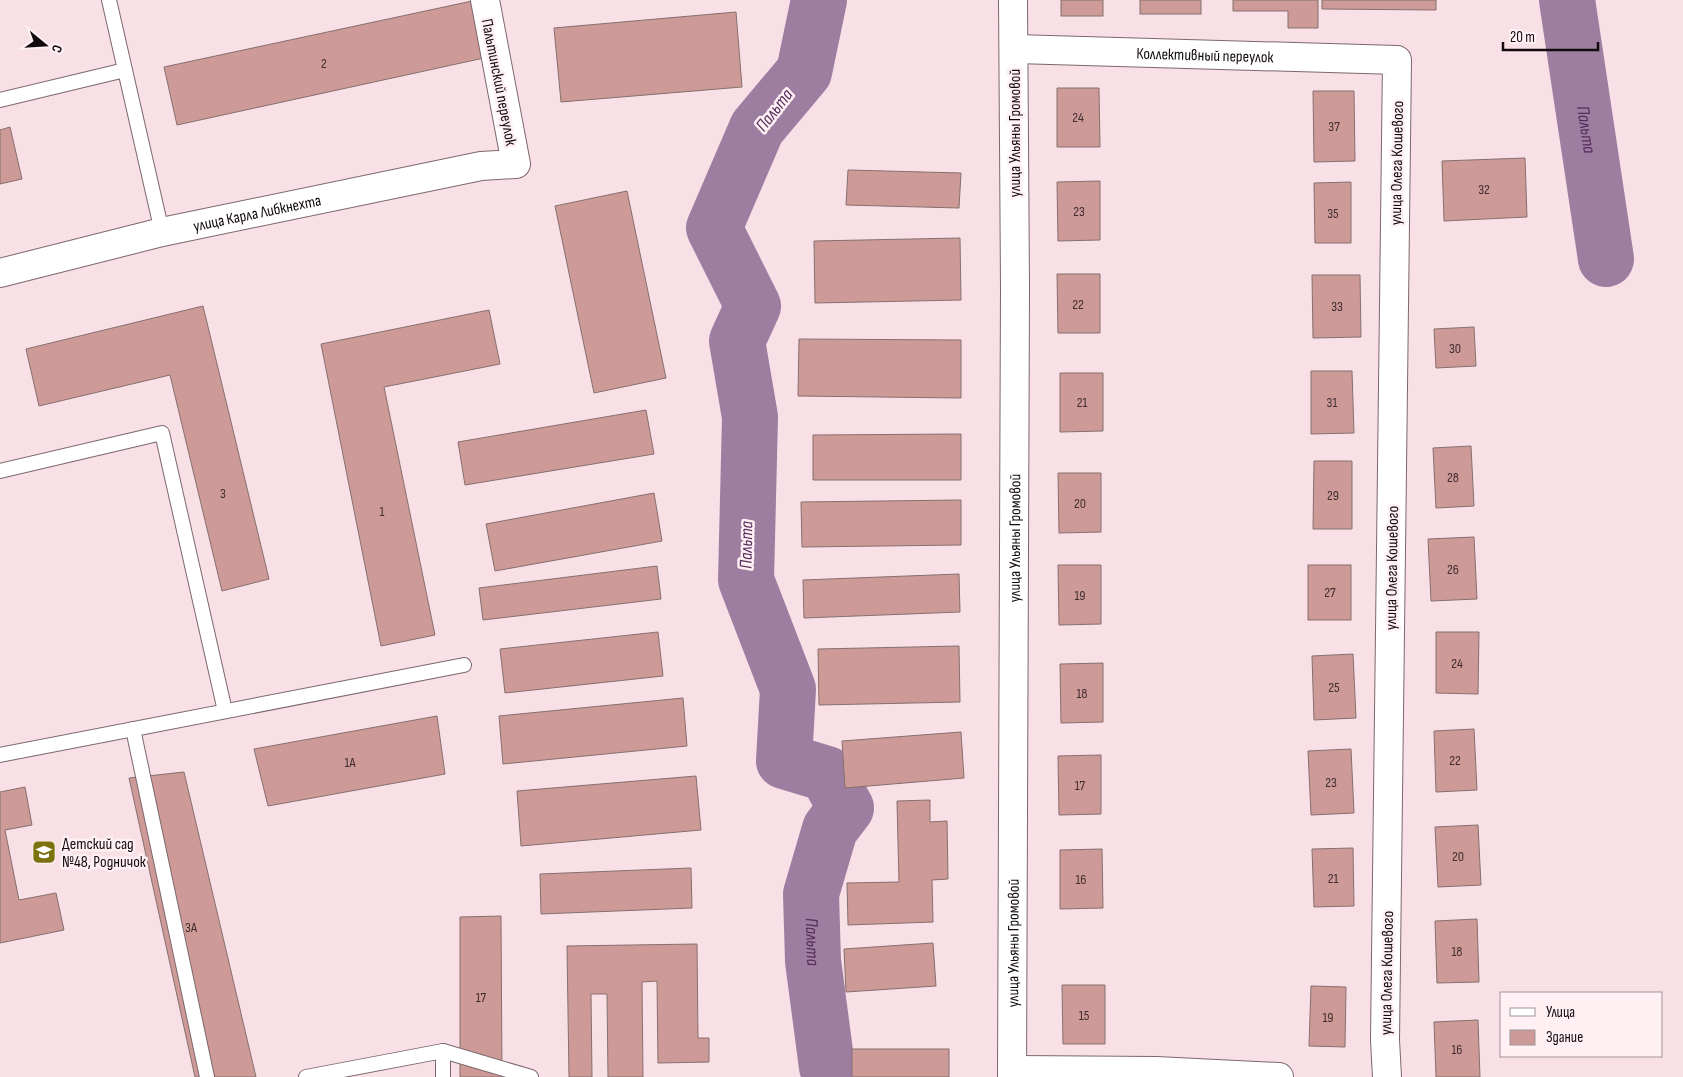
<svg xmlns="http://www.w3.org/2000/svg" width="1683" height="1077" font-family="'Sofia Sans Condensed',sans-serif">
<rect width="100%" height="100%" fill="#f8e0e6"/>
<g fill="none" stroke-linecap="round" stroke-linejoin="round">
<g stroke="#9d7ea1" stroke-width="56">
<path id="s1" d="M819,0L804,72L757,128L714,228L753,306L737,341L750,417L746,580L788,689L784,761L827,774L846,808L830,829L811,894L813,961L827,1067L831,1077"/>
<path id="s2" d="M1567,0L1606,259"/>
</g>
</g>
<g fill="#cd9a97" stroke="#85706f">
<rect x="1061" y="0" width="42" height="16"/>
<rect x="1140" y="0" width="61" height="14"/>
<path d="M1233,0H1318V28H1288V11H1233Z"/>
<path d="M1322,0H1436V10L1322,9Z"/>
<path d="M472,1L484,58L177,125L164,67Z"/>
<path d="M736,12L742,87L561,102L554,28Z"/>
<path d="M1057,88H1099L1100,147H1057Z"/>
<path d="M1313,91H1354L1355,161L1314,162Z"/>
<path d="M10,127L22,179L0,184V130Z"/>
<path d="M1525,158L1527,217L1444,221L1442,161Z"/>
<path d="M848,170L961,173L959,208L846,205Z"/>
<path d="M1100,181V240L1058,241L1057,182Z"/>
<path d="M1351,182V243H1315L1314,183Z"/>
<path d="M627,191L666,378L594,393L555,206Z"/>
<path d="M960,238L961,300L815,303L814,241Z"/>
<path d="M1057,274H1100V333H1058Z"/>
<path d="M1312,275H1360L1361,337L1313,338Z"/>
<path d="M203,306L269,579L222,591L170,375L39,406L26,349Z"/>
<path d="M489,310L500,364L384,387L435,635L381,646L321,344Z"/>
<path d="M1474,327L1476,366L1436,368L1434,329Z"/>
<path d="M799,339L961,340V398L798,396Z"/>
<path d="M1311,371H1352L1354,433L1311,434Z"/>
<path d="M1060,373H1103V431L1060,432Z"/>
<path d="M646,410L654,454L465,485L458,442Z"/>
<path d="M961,434V480H813V435Z"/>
<path d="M1471,446L1474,506L1436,508L1433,448Z"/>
<path d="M1314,461H1352V529H1313Z"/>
<path d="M1058,473H1101V532L1059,533Z"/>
<path d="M654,493L662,541L495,571L486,524Z"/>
<path d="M961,500V545L802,547L801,502Z"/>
<path d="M1474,537L1477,599L1431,601L1428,539Z"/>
<path d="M1058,565H1101V624L1059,625Z"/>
<rect x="1308" y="565" width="43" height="55"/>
<path d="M657,566L661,599L483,620L479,588Z"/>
<path d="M959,574L960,612L804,618L803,580Z"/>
<path d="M658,632L663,676L505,693L500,649Z"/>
<path d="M1436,632H1479L1478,694L1436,693Z"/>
<path d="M959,646L960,702L819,705L818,649Z"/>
<path d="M1353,654L1356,718L1314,720L1312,656Z"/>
<path d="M1103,663V722L1061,723L1060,664Z"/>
<path d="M683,698L687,746L503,764L499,716Z"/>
<path d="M437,716L445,774L268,806L254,749Z"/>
<path d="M1474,729L1477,790L1436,792L1434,731Z"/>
<path d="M961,732L964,778L845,788L842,741Z"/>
<path d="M1351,749L1354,813L1311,815L1308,751Z"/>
<path d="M1101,755V814L1059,815L1058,756Z"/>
<path d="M184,772L256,1077H195L129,778Z"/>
<path d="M696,776L701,830L521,846L517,791Z"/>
<path d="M25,787L32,825L5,830L19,900L56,893L64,930L0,943V792Z"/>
<path d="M930,800V822L947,821L948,879L932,880L933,922L848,925L847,883L899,882L897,801Z"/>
<path d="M1478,825L1481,885L1438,887L1435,827Z"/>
<path d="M1353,848L1354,906L1314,907L1312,849Z"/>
<path d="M1102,849L1103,908L1060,909V850Z"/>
<path d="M691,868L692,908L541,914L540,874Z"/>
<path d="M501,916L502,1077H460V917Z"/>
<path d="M1477,919L1479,982L1437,983L1435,921Z"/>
<path d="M933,943L936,986L846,992L844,949Z"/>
<path d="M697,944L698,1038H709V1062L658,1063L657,981L642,982L643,1077H608L607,994H591L592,1077H569L567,946Z"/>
<path d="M1062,985H1105V1044H1063Z"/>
<path d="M1311,986L1346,987L1345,1047L1309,1046Z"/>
<path d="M1478,1020L1480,1077H1436L1434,1022Z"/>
<rect x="852" y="1049" width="97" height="28"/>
</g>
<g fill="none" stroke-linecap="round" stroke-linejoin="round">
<g stroke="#7c686c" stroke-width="16">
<g id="lane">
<path d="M109,0L162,232"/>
<path d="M0,100L125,70"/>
<path d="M0,471L162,433L225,711"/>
<path d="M133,729L207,1077"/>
<path d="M0,755L464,665"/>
<path d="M443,1051L531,1077"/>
<path d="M306,1077L443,1051V1077"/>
</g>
</g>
<g stroke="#7c686c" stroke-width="30">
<g id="street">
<path id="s3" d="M1014,49L1397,60L1385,1040L1387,1077"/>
<path id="s4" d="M0,273L162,232L481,166L516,164L485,0"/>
<path d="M1012,1070L1156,1071L1279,1077"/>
<path id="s5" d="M1012,1077L1015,287L1013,0"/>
</g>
</g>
<use href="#lane" stroke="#fff" stroke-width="14"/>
<use href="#street" stroke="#fff" stroke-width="28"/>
</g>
<defs>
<g id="school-square" transform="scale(1.25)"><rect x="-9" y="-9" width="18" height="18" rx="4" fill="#7c700f" stroke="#fff0f4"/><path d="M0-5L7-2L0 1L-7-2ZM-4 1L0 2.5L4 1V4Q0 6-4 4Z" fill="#fff"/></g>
</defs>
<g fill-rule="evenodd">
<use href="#school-square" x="44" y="852"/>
</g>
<g text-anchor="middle" stroke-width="5" stroke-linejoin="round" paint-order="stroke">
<g font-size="14" fill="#412e2f">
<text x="324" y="68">2</text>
<text x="1078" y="122">24</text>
<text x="1334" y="131">37</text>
<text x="1484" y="194">32</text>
<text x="1079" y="216">23</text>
<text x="1333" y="218">35</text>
<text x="1078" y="309">22</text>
<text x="1337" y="311">33</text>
<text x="1455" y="353">30</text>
<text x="1082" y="407">21</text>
<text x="1332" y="407">31</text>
<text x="1453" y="482">28</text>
<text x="223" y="498">3</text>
<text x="1333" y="500">29</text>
<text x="1080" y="508">20</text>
<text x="382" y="516">1</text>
<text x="1453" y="574">26</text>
<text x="1330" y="597">27</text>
<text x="1080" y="600">19</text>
<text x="1457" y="668">24</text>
<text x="1334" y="692">25</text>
<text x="1082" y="698">18</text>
<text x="1455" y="765">22</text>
<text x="350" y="767">1А</text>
<text x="1331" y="787">23</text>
<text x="1080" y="790">17</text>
<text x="1458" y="861">20</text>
<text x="1333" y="883">21</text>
<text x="1081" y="884">16</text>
<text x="191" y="932">3А</text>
<text x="1457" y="956">18</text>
<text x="481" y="1002">17</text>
<text x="1084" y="1020">15</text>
<text x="1328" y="1022">19</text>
<text x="1457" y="1054">16</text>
</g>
<g font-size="16" fill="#120a0c" stroke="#fff0f4">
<text dy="6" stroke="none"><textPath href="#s3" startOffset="191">Коллективный переулок</textPath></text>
<text transform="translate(500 82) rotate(79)" y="6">Пальтинский переулок</text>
<text transform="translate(1014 133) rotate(-90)" y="6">улица Ульяны Громовой</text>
<text transform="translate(1396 163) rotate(-89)" y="6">улица Олега Кошевого</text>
<text dy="6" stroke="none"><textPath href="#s4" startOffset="264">улица Карла Либкнехта</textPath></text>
<text dy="6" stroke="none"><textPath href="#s5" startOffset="539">улица Ульяны Громовой</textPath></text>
<text transform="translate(1391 568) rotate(-89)" y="6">улица Олега Кошевого</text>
<text dy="6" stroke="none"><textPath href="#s5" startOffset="134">улица Ульяны Громовой</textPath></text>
<text transform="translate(1386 973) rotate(-89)" y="6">улица Олега Кошевого</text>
</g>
<g font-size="16" fill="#120a0c" stroke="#fff0f4" text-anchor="start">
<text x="62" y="849">Детский сад<tspan x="62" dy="18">№48, Родничок</tspan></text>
</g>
<g font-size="18" font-style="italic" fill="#562d5c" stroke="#fff0f4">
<text transform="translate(774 110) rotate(-52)" y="6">Пальта</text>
<text dy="6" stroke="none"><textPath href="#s2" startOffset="131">Пальта</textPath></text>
<text transform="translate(746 545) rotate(-89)" y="6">Пальта</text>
<text dy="6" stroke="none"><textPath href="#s1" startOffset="1036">Пальта</textPath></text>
</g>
</g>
<rect x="1500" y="992" width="162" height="65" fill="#fff0f4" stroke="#a09497"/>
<rect x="1510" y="1008" width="25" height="8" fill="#ffffff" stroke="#a09497"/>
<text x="1546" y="1017" font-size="15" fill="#120a0c">Улица</text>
<rect x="1510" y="1030" width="25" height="15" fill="#cd9a97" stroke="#a09497"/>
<text x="1546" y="1042" font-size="15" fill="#120a0c">Здание</text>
<g transform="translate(45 45) rotate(108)" stroke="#fff0f4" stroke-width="4" paint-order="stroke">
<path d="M0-4L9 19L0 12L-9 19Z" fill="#120a0c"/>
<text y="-8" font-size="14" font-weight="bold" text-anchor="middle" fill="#120a0c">С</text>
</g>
<path d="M1503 42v8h95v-8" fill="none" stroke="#120a0c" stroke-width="2.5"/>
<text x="1510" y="42" font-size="15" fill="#120a0c" stroke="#fff0f4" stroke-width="4" paint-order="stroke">20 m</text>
</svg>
